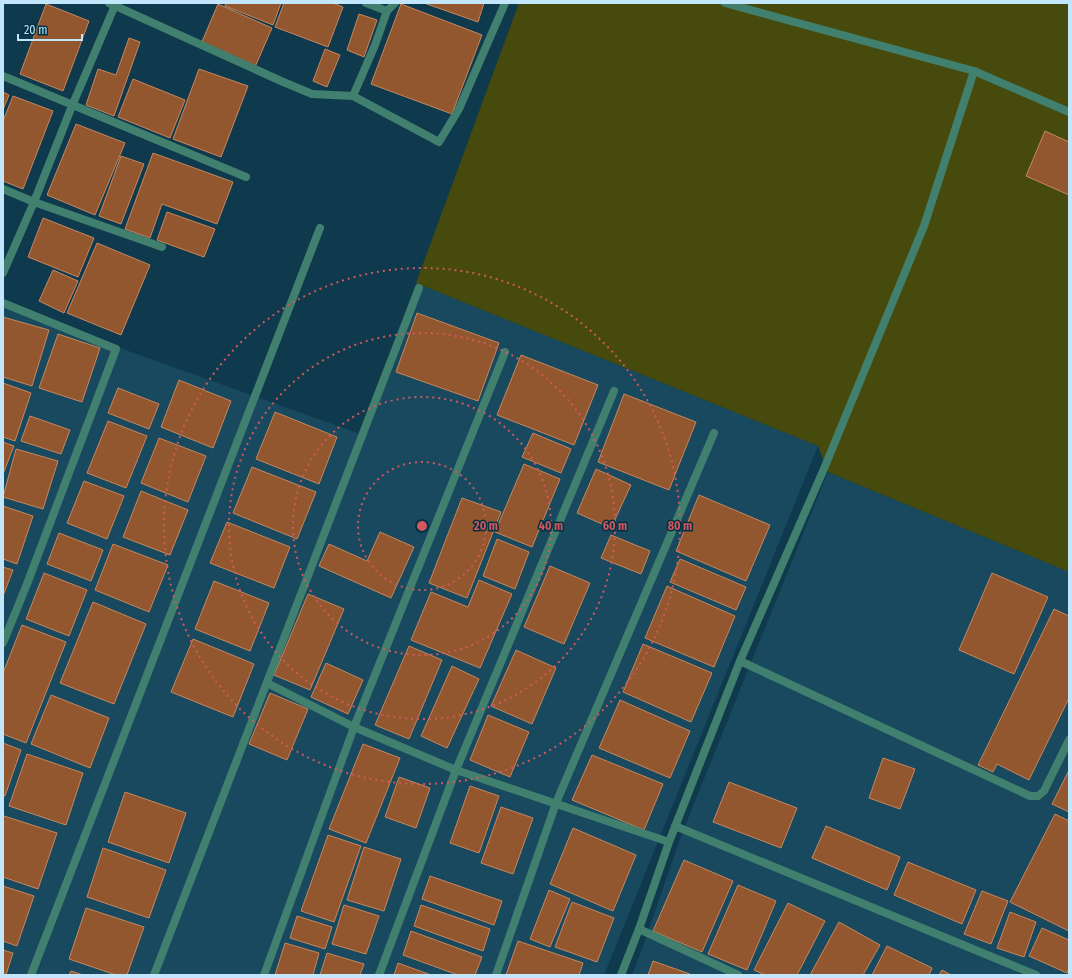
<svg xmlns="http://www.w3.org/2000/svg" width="1072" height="978" font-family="'Fira Sans Condensed',sans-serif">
<rect width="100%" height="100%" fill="#0f3a4e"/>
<g fill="#18495f">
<path d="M416,283L818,446L604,975H3V306L363,435Z"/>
<path d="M828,472L1069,572V975H632L642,949L681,836Z"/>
</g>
<path fill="#464a0c" d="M519,3H1069V572L828,472L818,446L416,283Z"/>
<g fill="#93572f" stroke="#c7875e">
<path d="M226,3H281L273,25L225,6Z"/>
<path d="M284,3H333L343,7L328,47L275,27Z"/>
<path d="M424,3H484L478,22Z"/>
<path d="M46,4L89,21L63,91L20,74Z"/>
<path d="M218,4L272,28L255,67L201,44Z"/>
<path d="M401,4L482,35L452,114L371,84Z"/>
<path d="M359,14L377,20L364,57L347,50Z"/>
<path d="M129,38L140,42L114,116L86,105L98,69L116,75Z"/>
<path d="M325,49L340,55L327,87L313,81Z"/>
<path d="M199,69L248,86L221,157L173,139Z"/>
<path d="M133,79L185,100L170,138L118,117Z"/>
<path d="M3,92L9,95L3,110Z"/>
<path d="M13,96L53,111L23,189L3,181V121Z"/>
<path d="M76,124L125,143L95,215L47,195Z"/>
<path d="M1045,131L1069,142V195L1026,176Z"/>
<path d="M153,153L233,182L217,224L162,204L150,238L125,229Z"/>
<path d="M121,156L144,164L121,224L99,216Z"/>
<path d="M167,212L215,229L204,257L157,240Z"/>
<path d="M43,218L94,238L78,277L28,257Z"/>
<path d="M97,243L150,265L121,335L67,313Z"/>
<path d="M53,270L78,281L64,313L39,301Z"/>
<path d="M417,313L499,343L478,401L396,372Z"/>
<path d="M3,317L49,330L32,386L3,377Z"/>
<path d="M58,334L100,348L82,402L39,388Z"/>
<path d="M521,355L598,385L574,445L497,415Z"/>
<path d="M179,380L231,401L213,448L161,427Z"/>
<path d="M3,383L31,393L15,441L3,437Z"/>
<path d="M118,388L159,404L149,429L108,413Z"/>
<path d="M624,394L696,422L669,490L598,462Z"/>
<path d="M275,412L337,437L319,484L256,459Z"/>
<path d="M30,416L70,430L61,454L21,441Z"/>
<path d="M108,421L147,436L126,488L87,473Z"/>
<path d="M533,433L571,449L561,473L522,457Z"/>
<path d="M159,438L206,456L188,502L141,483Z"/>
<path d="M3,442L14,446L3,474Z"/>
<path d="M16,449L58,461L43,509L3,497Z"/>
<path d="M524,464L560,479L532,547L495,532Z"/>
<path d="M252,467L316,492L297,539L233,513Z"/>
<path d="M596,469L631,485L611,528L577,513Z"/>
<path d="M84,481L124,496L107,539L67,523Z"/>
<path d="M141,491L188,510L170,555L123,537Z"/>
<path d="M699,495L770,525L746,581L676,551Z"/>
<path d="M462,498L501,512L467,598L429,583Z"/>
<path d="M3,506L33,516L17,564L3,559Z"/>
<path d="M227,522L290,547L274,588L210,563Z"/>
<path d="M380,532L414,547L391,598L319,566L329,544L367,561Z"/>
<path d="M59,533L103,550L91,581L47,564Z"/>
<path d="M611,535L650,551L641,574L601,558Z"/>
<path d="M497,539L529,552L515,589L483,576Z"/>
<path d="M113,544L168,565L149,612L95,590Z"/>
<path d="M680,559L746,587L736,610L670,582Z"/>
<path d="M550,566L590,583L564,644L524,627Z"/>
<path d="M3,567L13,570L3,596Z"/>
<path d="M44,573L87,590L69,636L26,619Z"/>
<path d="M992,573L1048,597L1014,674L959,650Z"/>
<path d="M479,580L512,594L480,668L411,640L431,592L468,607Z"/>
<path d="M214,581L269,603L250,651L195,629Z"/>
<path d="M667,586L735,616L714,667L645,638Z"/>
<path d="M308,594L344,609L310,690L274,675Z"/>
<path d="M93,602L146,624L114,704L60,683Z"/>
<path d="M1054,609L1069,616V698L1029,780L997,764L993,772L978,765Z"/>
<path d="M22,625L66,642L26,743L3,734V673Z"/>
<path d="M193,639L254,664L233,717L171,692Z"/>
<path d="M643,644L712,673L691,722L623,692Z"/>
<path d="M409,646L442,660L409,739L375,725Z"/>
<path d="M516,650L556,668L532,724L491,706Z"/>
<path d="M326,663L363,680L348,714L311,697Z"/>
<path d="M452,666L479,679L447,748L421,736Z"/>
<path d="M270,693L308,709L287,760L249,744Z"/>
<path d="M51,695L109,718L90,768L31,744Z"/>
<path d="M620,700L690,731L670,778L599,748Z"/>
<path d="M488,715L529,732L510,777L470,760Z"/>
<path d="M3,743L21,750L5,796L3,795Z"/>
<path d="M363,744L400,758L366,843L329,829Z"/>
<path d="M27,754L83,773L66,825L9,806Z"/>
<path d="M592,755L663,784L644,830L572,800Z"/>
<path d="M883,758L915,769L900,809L869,798Z"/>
<path d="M1069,770V812L1052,804Z"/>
<path d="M399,777L430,788L416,828L385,817Z"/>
<path d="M729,782L797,808L781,848L713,822Z"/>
<path d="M470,786L499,796L479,853L450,843Z"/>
<path d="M125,792L186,813L169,863L108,842Z"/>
<path d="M501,807L533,818L513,874L481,863Z"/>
<path d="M1055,814L1069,821V931L1010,902Z"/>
<path d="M4,816L57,833L38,889L3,877V819Z"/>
<path d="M826,826L900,857L887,890L812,858Z"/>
<path d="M573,828L636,855L613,911L550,884Z"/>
<path d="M328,835L361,846L334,922L301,911Z"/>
<path d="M364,847L401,859L384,911L347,900Z"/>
<path d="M103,848L166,870L149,918L87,897Z"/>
<path d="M684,860L733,881L702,952L653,931Z"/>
<path d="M908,862L976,890L962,924L894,895Z"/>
<path d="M430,876L502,901L494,925L422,899Z"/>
<path d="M738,885L776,901L747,970L708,954Z"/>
<path d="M3,886L34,896L17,946L3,941Z"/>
<path d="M549,890L570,899L550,947L530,939Z"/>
<path d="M982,891L1008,901L991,944L964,934Z"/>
<path d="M572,902L614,918L597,962L555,947Z"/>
<path d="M788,903L825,921L797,975H765L754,970Z"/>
<path d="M344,905L379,916L366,954L332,944Z"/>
<path d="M421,905L490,929L483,951L414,926Z"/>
<path d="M86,908L144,927L127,975H116L69,959Z"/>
<path d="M1010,912L1036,922L1024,957L997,948Z"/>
<path d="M297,916L332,927L325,949L290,938Z"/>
<path d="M839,922L880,945L863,975H810Z"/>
<path d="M1042,928L1069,940V968L1067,973L1029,956Z"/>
<path d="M411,931L482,957L475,975H458L403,955Z"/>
<path d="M518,941L583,963L579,975H506Z"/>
<path d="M285,943L319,953L313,975H275Z"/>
<path d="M887,946L932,968L929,975H872Z"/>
<path d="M3,950L13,953L6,975H3Z"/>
<path d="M327,953L364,964L360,975H320Z"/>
<path d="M653,961L690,974V975H648Z"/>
<path d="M398,963L431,975H394Z"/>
<path d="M942,970L951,975H939Z"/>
<path d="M71,971L83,975H69Z"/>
</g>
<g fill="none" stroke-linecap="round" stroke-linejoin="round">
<g stroke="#41806e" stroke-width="8">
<path d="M354,727L456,770L669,842"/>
<path d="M154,975L419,288"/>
<path d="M264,975L354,727L505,352"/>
<path d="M379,975L456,770L614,391"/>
<path d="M496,975L556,803L714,433"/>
</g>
<g stroke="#41806e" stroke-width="8">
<path d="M109,3L281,81L312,94L353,96L375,45L387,11L395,3"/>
<path d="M366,3L387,11"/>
<path d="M725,3L974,71"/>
<path d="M3,76L246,177"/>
<path d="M353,96L439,142L459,109L505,3"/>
<path d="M3,189L34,202L162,247"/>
<path d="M3,273L34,202L72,106L116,3"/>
<path d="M3,303L116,349L27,584L3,643"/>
<path d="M740,661L1030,796H1038L1044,791L1069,740"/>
<path d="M267,683L354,727"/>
<path d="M675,826L1036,975"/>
<path d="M31,975L320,228"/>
<path d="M621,975L639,929"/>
<path d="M738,975L639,929L669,842L740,661L823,471L924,226L974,71L1069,112"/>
</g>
</g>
<g fill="none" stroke="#d1585d" stroke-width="2" stroke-dasharray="2 4">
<circle cx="422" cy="526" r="64"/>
<circle cx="422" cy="526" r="129"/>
<circle cx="422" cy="526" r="193"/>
<circle cx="422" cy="526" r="258"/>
</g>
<circle cx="422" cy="526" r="6" fill="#d1585d" stroke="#023043" stroke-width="2"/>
<g font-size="12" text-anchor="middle" font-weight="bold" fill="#d1585d" stroke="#023043" stroke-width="3" stroke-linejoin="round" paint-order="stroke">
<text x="486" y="530">20 m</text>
<text x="551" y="530">40 m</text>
<text x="615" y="530">60 m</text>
<text x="680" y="530">80 m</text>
</g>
<rect width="1072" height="978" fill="none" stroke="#c2e7fc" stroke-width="8"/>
<path d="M18 34v6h64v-6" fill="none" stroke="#c2e7fc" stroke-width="2"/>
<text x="24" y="34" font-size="12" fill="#c2e7fc" stroke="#023043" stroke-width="3" paint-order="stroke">20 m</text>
</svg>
